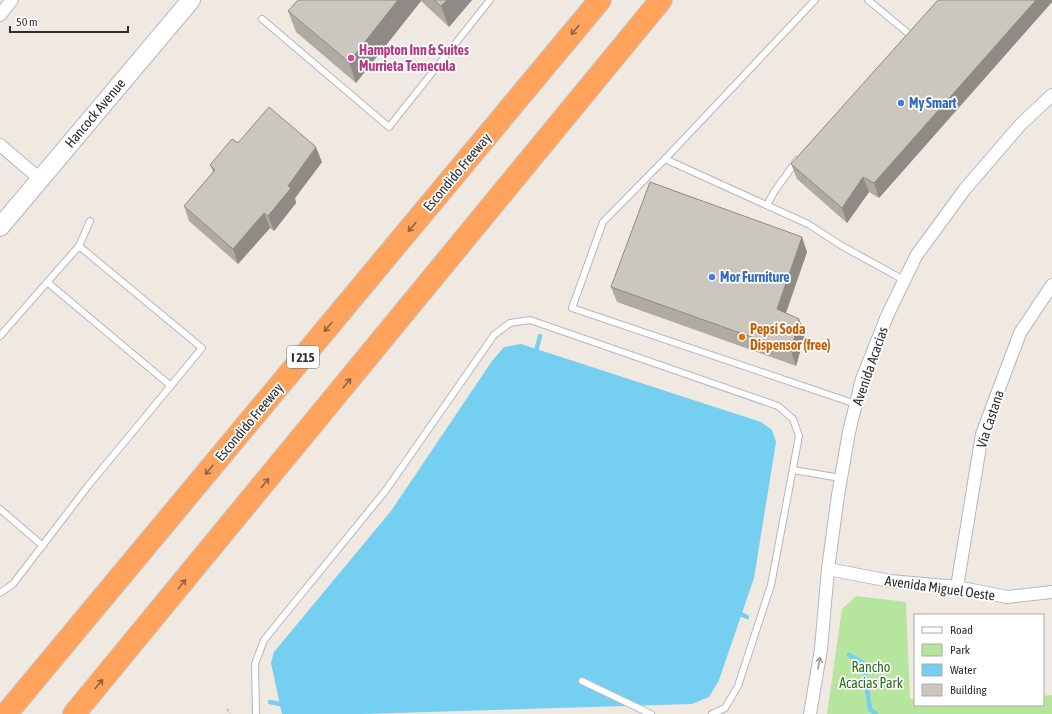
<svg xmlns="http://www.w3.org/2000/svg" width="1052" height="714" font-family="'Asap Condensed',sans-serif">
<rect width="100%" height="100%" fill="#efe9e1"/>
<path fill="#b6e59e" d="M856,596L906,602L910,699H915V705H1043V696L1052,695V714H827L842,609Z"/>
<path fill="#75cff0" d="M521,344L761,422L772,430L776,442L754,578L719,680L709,697L692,704L362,714H282L271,663L274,652L391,511L492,361L504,347Z"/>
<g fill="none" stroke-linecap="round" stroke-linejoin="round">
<g stroke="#75cff0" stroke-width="4.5">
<path d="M535,355L540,336"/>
<path d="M736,612L747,617"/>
<path d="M849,655L863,663L870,709L876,714"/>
<path d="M270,702L285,705"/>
</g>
<g stroke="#b4b7c1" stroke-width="8">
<g id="lane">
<path d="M868,0L909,34"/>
<path d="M262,19L389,127L490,0"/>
<path d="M665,159L815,0"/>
<path d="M767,205L774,192L797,160"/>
<path d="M79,246L90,221"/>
<path d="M47,282L171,386"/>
<path d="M0,336L79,246L202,348L88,486L13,584L0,593"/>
<path d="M856,404L572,308L603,222L665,159L808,224L842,246L904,280"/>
<path d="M793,470L841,478"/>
<path d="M0,509L43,546"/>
<path d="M582,681L651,714"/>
<path d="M256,714L255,664L264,640L386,490L494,335L510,323L530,320L778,406L793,419L799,436L771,585L738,686L725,708L712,714"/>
</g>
</g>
<g stroke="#b4b7c1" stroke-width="14">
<g id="street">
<path d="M0,15L12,0"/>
<path d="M0,145L40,179"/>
<path d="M828,569L890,581L957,587L1007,597L1052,592"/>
<path d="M957,587L982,434L1020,333L1052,285"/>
<path d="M810,714L821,649L828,569L838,495L849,432L862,379L887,316L916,256L965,189L1021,124L1052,95"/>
</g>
</g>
<g stroke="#b4b7c1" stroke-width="20">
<path id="secondary" d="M0,227L191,0"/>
</g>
<g stroke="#c9c9c9" stroke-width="24">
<g id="highway">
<path d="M6,714L600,0"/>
<path d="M74,714L661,0"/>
</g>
</g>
<path stroke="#c9c9c9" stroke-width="2.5" stroke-dasharray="3 2" stroke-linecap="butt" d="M227,709L230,714"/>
<use href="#lane" stroke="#fff" stroke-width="6"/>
<use href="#street" stroke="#fff" stroke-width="12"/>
<use href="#secondary" stroke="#fff" stroke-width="18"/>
<use href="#highway" stroke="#ffa35c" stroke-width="22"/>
</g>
<g fill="#afaba4">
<path d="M298,0H472L449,27L421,1L356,83L296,32L288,11Z"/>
<path d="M1052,0V2L879,198L869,192L847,223L797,179L791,164Z"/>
<path d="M238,143L322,162L295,198L296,203L274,231L270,228L238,264L189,221L184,206L213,172L210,165Z"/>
<path d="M807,252L786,313L805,334L796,366L617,302L611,287Z"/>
</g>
<g fill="#8e8b86">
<path d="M398,0H420L421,1L356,83L349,62Z"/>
<path d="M447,0H472L449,27L441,6Z"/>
<path d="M1036,0H1052V2L879,198L874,183Z"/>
<path d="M316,147L322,162L295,198L296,203L274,231L268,216L288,186Z"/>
<path d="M863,177L869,192L847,223L842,208Z"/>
<path d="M264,213L270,228L238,264L233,249Z"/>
<path d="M802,237L807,252L782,324L777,309Z"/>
<path d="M799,319L805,334L796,366L791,351Z"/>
</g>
<g fill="#cbc7bf" stroke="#8e8b86">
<path d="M298,0H398L349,62L288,11Z"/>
<path d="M434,0H447L441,6Z"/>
<path d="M938,0H1036L874,183L863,177L842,208L791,164Z"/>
<path d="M269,107L316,147L288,186L291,188L268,216L264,213L233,249L184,206L215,170L210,165L232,139L238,143Z"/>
<path d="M650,182L802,237L777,309L799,319L791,351L611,287Z"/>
</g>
<defs><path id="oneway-shaft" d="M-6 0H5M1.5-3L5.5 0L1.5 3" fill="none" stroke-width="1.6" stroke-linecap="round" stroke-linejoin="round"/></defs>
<g stroke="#8c6343">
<use href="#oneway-shaft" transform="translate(575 30) rotate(130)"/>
<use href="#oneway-shaft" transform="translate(412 227) rotate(130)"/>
<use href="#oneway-shaft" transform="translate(328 327) rotate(130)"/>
<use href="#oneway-shaft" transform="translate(347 383) rotate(-51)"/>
<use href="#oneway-shaft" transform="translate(209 470) rotate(130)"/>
<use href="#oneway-shaft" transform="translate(265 483) rotate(-51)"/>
<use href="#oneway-shaft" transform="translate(182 584) rotate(-51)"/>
<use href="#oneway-shaft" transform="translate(99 684) rotate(-50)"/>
</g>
<use stroke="#969696" href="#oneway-shaft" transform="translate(819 663) rotate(-80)"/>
<circle fill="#d1479c" stroke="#fff" stroke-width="1.5" cx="351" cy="58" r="4"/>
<g fill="#3f7fe0" stroke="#fff" stroke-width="1.5">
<circle cx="901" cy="103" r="4"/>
<circle cx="712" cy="277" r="4"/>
</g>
<circle fill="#e8710a" stroke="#fff" stroke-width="1.5" cx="742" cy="337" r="4"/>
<g text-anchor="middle" stroke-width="3.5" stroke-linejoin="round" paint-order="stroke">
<rect fill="#fff" stroke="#6d6d6d" stroke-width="1" x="287" y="346" width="32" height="22" rx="3"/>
<g font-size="13" font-weight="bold" fill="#2e2e2e">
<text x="303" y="362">I 215</text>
</g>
<g font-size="14" font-weight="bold" fill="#b23c85" stroke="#fff" text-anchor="start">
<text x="359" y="55">Hampton Inn &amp; Suites<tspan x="359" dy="16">Murrieta Temecula</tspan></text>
</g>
<g font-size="14" font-weight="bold" fill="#366cbe" stroke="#fff" text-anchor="start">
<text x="909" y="108">My Smart</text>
<text x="720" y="282">Mor Furniture</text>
</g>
<g font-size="14" fill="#2e2e2e" stroke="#fff">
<text transform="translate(95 113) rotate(-50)" y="5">Hancock Avenue</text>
<text transform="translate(457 172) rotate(-50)" y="5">Escondido Freeway</text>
<text transform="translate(870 366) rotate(-71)" y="5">Avenida Acacias</text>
<text transform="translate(990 419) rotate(-72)" y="5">Via Castana</text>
<text transform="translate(249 422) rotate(-50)" y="5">Escondido Freeway</text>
<text transform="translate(940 588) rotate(8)" y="5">Avenida Miguel Oeste</text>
</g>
<g font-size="14" font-weight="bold" fill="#c56008" stroke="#fff" text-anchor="start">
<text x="750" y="334">Pepsi Soda<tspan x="750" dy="16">Dispensor (free)</tspan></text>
</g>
<g font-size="14" fill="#2c6e1b" stroke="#fff">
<text x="871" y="672">Rancho<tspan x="871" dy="16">Acacias Park</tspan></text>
</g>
</g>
<rect x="914" y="614" width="130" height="92" fill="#ffffff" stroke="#ababab"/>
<rect x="922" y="627" width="20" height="6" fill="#ffffff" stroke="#ababab"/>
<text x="950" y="634" font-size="12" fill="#2e2e2e">Road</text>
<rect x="922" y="644" width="20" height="12" fill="#b6e59e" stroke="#ababab"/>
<text x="950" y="654" font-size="12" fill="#2e2e2e">Park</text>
<rect x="922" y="664" width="20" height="12" fill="#75cff0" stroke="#ababab"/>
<text x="950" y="674" font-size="12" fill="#2e2e2e">Water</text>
<rect x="922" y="684" width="20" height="12" fill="#cbc7bf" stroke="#ababab"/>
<text x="950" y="694" font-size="12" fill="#2e2e2e">Building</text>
<path d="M10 26v6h118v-6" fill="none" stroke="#2e2e2e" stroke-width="2"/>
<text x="16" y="26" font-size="12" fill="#2e2e2e" stroke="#ffffff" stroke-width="3" paint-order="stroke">50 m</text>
</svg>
